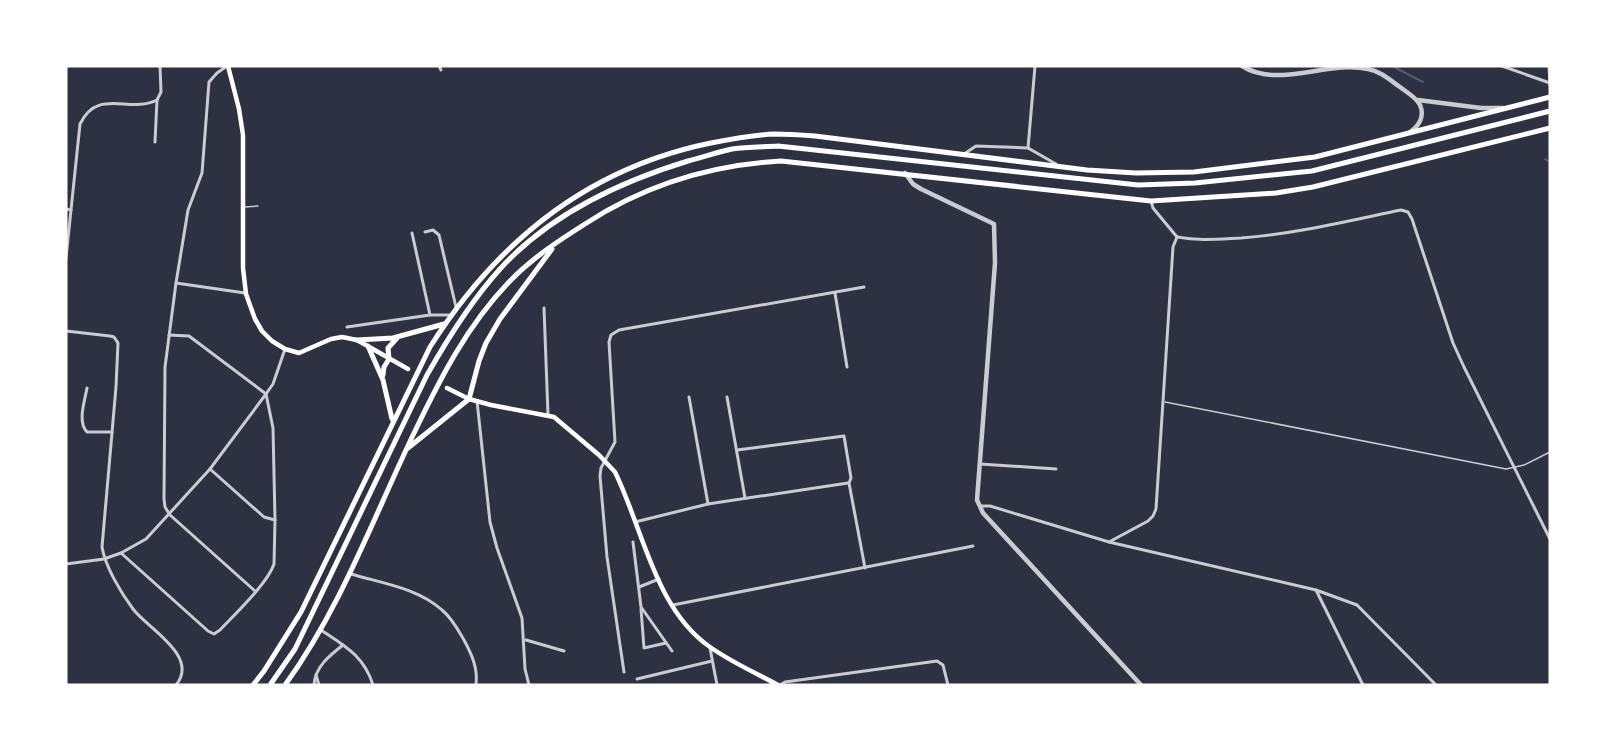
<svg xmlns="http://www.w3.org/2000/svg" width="1616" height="751" font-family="Poppins,sans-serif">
<rect width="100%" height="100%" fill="#2d3142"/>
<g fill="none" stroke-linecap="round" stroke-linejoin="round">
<g stroke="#4f5d75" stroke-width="2">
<path d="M1392,66L1423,82"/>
<path d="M1545,159L1550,162"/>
</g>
<g stroke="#caccd0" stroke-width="1.5">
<path d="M245,207L258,206"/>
<path d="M1165,402L1506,469L1524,465L1550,452"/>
</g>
<g stroke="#caccd0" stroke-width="3">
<path d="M227,66L217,73L209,82L202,173L188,210L176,283L165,367L164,499L165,507L170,515L255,591"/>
<path d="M439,66L441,70"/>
<path d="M1502,66L1550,83"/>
<path d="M1549,66L1550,85"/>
<path d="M155,142L157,100"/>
<path d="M1028,148L1035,66"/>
<path d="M964,154L976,146L1028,148L1056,164"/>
<path d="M1151,201L1153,208L1177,237"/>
<path d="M66,209L71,210L80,124C98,87 129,114 157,100L161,92L160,66"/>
<path d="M425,232L433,230L439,235L456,307"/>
<path d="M412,233L430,315"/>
<path d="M1177,237C1199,241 1219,239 1241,238C1295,234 1348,221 1401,210L1408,212L1412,219L1453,343L1464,367L1550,539"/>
<path d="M66,258L71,210"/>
<path d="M176,283L245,293"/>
<path d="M835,293L847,367"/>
<path d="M544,308L548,415"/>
<path d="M347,327L430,315H451"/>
<path d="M66,331L110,336L114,337L118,343L116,387L102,547C105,566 121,593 133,609C147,628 200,656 176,685"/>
<path d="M87,388C85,400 77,422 87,432H112"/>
<path d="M689,397L708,504"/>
<path d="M727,397L745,498"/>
<path d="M477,401L490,522L497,548L522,618L525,669L529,685"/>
<path d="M737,450L844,436L851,478L849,483L865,568"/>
<path d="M980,464L1056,469"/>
<path d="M210,469L264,517L275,520"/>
<path d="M981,506H990L1109,542L1316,590L1357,605L1436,685"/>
<path d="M635,522L708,504L848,483"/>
<path d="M633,542L641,607L672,651"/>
<path d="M1109,542L1148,521L1153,516L1156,509L1173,247L1177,237"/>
<path d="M121,553L208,631L214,634L220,630C234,615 268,583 274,564L275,520L273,428L266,394L189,336L169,335"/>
<path d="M66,564L104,559L121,553L146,539L210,469L266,394L273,384L285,349"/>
<path d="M351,574C381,583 418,588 442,610C452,618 458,630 464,640C472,655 478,668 476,685"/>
<path d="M639,587L659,579"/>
<path d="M1316,590L1363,685"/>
<path d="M673,605L973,546"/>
<path d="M641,609L644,648L666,643"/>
<path d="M321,630C345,646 364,656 373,685"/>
<path d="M526,640L564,651"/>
<path d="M710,648L717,685"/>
<path d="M624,672L607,557L600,476L601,468L615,442L609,342L611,335L619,330L864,287"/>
<path d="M316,675L319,685"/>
<path d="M637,679L712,661"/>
<path d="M314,685C315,667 329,656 343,645"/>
<path d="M780,685L785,682L937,661L943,665L948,685"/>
</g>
<g stroke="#caccd0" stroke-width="4.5">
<path d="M1242,66C1278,89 1328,60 1368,69C1380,71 1390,80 1400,87C1406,92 1416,97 1420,105C1425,116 1419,126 1410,132"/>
<path d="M1418,100L1481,108H1503"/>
<path d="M905,173L913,184L921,189L994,224L995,263L977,500L983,513L1141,685"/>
</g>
<g stroke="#fff" stroke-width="4.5">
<path d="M228,66L239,109L243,135V268L246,294L255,319L262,331L272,341L285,349L299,353L331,339L342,337L357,340L408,369"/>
<path d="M447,388L469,399L491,405L554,417L599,455L615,472C643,529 655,609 710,647C731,662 756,673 778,685"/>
</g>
<g stroke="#fff" stroke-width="5">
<path d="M357,340L393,338L444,324"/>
<path d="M368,346L383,380L392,419"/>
<path d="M383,375L384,367L389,359L388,348L397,338"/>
<path d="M253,685L264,671L301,612L430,347C496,243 587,168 711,143C731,139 753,135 774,134C788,134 802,135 815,136L1087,170L1136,173L1194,172L1315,157L1550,97"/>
</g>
<g stroke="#fff" stroke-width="5">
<path d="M408,448L469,399L479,361L486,343L500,319L552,249"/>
<path d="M270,685L295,649L427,375C448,338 471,301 500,269C549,215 619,182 688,161C703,157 718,152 732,149C747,147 763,147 778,146L1138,185L1195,183L1312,171L1550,111"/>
<path d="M285,685C341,608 374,516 415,431C441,377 467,326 509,282C531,259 558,241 585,224C643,186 711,165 781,161L1151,201L1276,193L1313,187L1550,128"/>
</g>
</g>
<rect width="1616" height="751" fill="none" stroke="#ffffff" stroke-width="135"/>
</svg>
